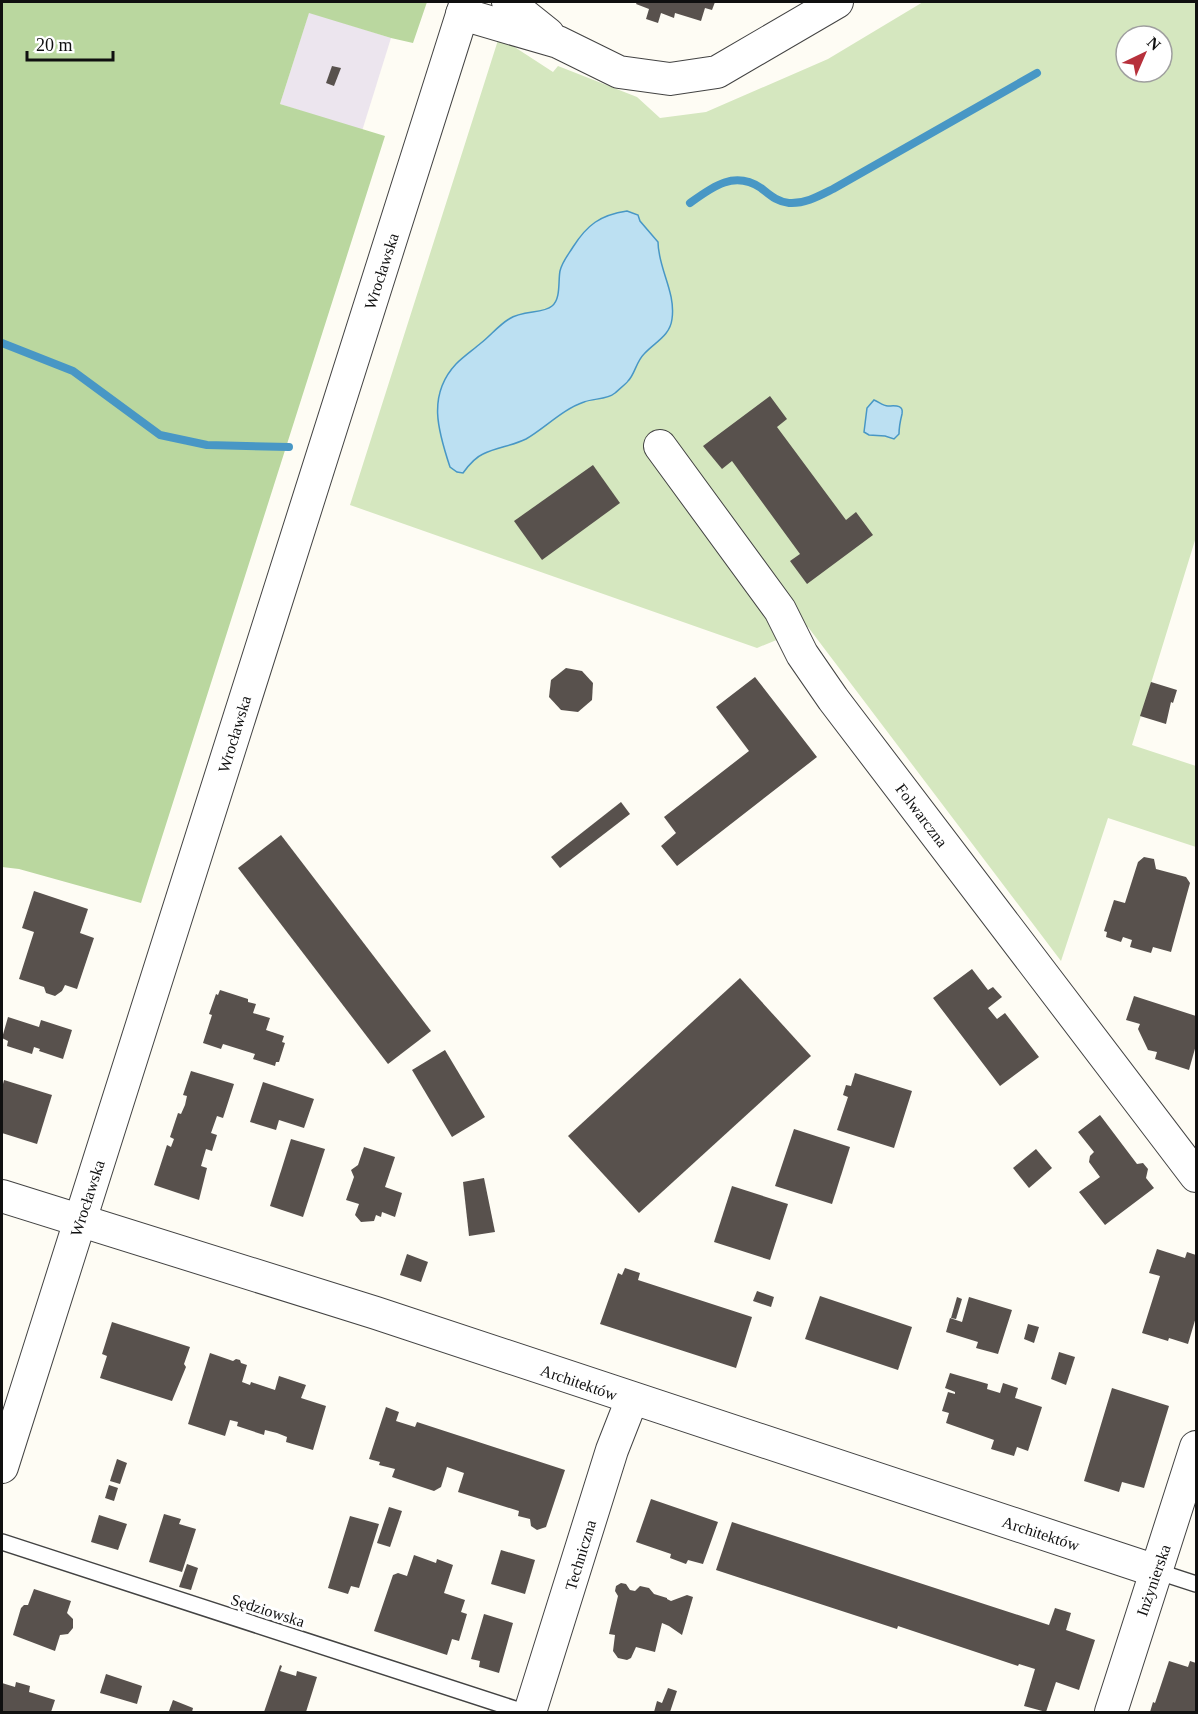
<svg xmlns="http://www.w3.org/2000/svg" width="1198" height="1714" font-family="'Times New Roman',serif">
<rect width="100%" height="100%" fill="#fefcf4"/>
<path fill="#ece5ee" d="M309,12L391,38L362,131L280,104Z"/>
<path fill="#d5e7bf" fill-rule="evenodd" d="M923,2H1196V537L1132,745L1196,766V847L1108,818L1061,961L808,627L757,648L350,505L499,37L553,72L558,66L637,97L660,118L706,112L828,59ZM1126,36H1162V72H1126Z"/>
<path fill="#bad79f" d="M2,2H427L413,43L391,38L309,13L280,104L385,136L141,903L19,869L2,867Z"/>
<g fill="#bce0f2" stroke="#4897c5" stroke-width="1.5">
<path d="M627,211L638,215L640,221L658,242C658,268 676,292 672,319C670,336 655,342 644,354C636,362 635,374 628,381C628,382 616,392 615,393C607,400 594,398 584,402C563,409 545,428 526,439C512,446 497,447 483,454C474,458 468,466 463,473L457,472L450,467C438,431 427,395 456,364C464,356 473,350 481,343C490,336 499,325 509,319C523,310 543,314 552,306C561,299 558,281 560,271C562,262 568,255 573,247C587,225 600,215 627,211Z"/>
<path d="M874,400C879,402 883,406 888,406C894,406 904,404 902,414C900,422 899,426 899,434L894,439L885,436L869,435L864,432L867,408Z"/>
</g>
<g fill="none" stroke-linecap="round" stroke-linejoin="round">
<g stroke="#4897c5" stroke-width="8">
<path d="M690,203C712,187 734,170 761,188C770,195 777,202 789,203C805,204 819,196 833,189L1037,73"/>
<path d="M2,343L73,371L160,435L207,445L289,447"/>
</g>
</g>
<g fill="#58514d">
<path d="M637,2H715L712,10L705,8L701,21L675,13L674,18L661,13L658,23L646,19L649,9L636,4Z"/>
<path d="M332,66L341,68L334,86L326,83Z"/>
<path d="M770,396L787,419L777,427L846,520L856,512L873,535L807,584L790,561L800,554L732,461L722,469L703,446Z"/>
<path d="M593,465L620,503L542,560L514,521Z"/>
<path d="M566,668L582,671L593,683L592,700L578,712L561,710L549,697L551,680Z"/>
<path d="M755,677L817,757L677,866L661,846L676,833L664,817L749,751L716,707Z"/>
<path d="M1151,682L1177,690L1173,703L1171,702L1166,724L1140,716Z"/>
<path d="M621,802L630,814L560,868L551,857Z"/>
<path d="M281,835L431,1031L388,1064L238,868Z"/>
<path d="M1144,857L1154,859L1156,869L1186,877L1190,883L1171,952L1153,947L1151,953L1130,947L1132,940L1123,937L1121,942L1106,937L1107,932L1104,931L1114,900L1125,903L1138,862Z"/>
<path d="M34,891L88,909L80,933L94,938L77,989L65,985L62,991L55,996L46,993L44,987L19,979L34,932L22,928Z"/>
<path d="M972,969L988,990L993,987L1002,997L988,1008L997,1019L1005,1013L1039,1057L1000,1086L933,998Z"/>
<path d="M740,978L811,1056L639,1213L568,1136Z"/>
<path d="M220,990L248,999V1002L256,1004L253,1013L270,1018L266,1030L284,1036L282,1042L285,1043L279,1062H276L275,1066L253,1059L255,1054L223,1044L221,1049L203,1043L212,1015L209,1014L216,994L218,995Z"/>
<path d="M1134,996L1196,1016V1045L1189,1070L1155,1059L1157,1052L1148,1050L1138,1029L1140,1024L1126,1020Z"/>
<path d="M8,1017L39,1027L41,1020L72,1030L63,1059L39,1051L40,1049L34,1047L32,1054L7,1046L8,1041L2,1038Z"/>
<path d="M445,1050L485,1117L452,1137L412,1070Z"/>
<path d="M191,1071L234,1084L223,1118L217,1116L211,1133L217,1135L212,1151L206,1149L201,1166L207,1168L199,1200L154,1185L167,1145L171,1147L174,1139L170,1137L178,1113L181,1114L185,1105L187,1096L183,1095Z"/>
<path d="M855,1073L912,1091L894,1148L837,1130L848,1097L843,1095L846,1085L851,1086Z"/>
<path d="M4,1080L52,1095L37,1144L2,1133V1088Z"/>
<path d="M263,1082L314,1099L304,1128L279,1120L276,1130L250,1122Z"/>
<path d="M1100,1115L1137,1164L1143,1163L1148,1169L1146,1178L1154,1188L1105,1225L1079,1192L1100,1177L1089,1162L1090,1156L1094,1152L1078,1132Z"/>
<path d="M794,1129L850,1147L832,1204L775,1186Z"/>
<path d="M291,1139L325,1149L303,1217L270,1206Z"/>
<path d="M364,1147L395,1157L385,1187L402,1193L395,1217L382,1212L381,1217L376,1215L374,1221L361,1222L355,1215L359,1204L346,1200L354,1177L351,1170L358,1165Z"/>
<path d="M1036,1149L1052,1168L1029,1188L1013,1168Z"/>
<path d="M484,1178L495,1232L469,1236L463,1182Z"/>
<path d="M732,1186L788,1204L770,1260L714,1242Z"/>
<path d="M1157,1249L1185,1258L1187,1252L1196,1255V1317L1188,1344L1169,1338L1168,1341L1142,1333L1160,1276L1149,1273Z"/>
<path d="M407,1254L428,1262L421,1282L400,1275Z"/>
<path d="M625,1268L640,1273L638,1280L752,1317L736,1368L600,1324L618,1273L622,1275Z"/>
<path d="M757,1291L774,1297L771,1307L753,1301Z"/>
<path d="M820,1296L912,1327L898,1370L805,1339Z"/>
<path d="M957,1297L962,1299L956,1319L951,1318Z"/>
<path d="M969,1297L1012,1310L998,1354L976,1348L978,1342L946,1332L950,1318L962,1322Z"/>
<path d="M112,1322L190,1347L184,1364L186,1367L172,1401L100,1378L107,1356L102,1354Z"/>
<path d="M1028,1324L1039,1327L1034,1343L1024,1339Z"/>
<path d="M1059,1352L1075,1357L1066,1385L1051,1379Z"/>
<path d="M210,1353L233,1361L236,1359L240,1360L241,1363L247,1365L242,1382L250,1385L251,1382L275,1390L279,1376L306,1385L301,1398L326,1406L313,1450L286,1442L287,1437L277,1433L265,1430L264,1435L237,1426L238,1422L230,1420L225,1436L188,1424Z"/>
<path d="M950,1373L988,1384L987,1389L1000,1393L1003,1383L1018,1388L1015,1398L1042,1407L1028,1451L1017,1447L1014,1456L991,1449L994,1440L946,1423L949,1413L942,1411L948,1392L955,1394V1392L945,1388Z"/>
<path d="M1112,1388L1169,1406L1144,1488L1122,1482L1119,1492L1084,1481Z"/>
<path d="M386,1407L399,1412L396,1421L415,1427L417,1422L565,1470L546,1527L537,1530L531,1526L530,1519L518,1516L519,1511L458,1492L464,1473L447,1467L441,1487L434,1491L392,1477L395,1469L379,1465L380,1462L369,1459Z"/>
<path d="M117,1459L127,1463L120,1484L110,1481Z"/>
<path d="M109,1485L118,1488L114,1501L105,1498Z"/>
<path d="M651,1499L718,1522L703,1564L688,1560L686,1564L670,1558L671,1554L636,1542Z"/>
<path d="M389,1507L402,1511L390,1547L377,1543Z"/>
<path d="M164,1514L181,1519L179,1524L196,1529L182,1572L149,1562Z"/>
<path d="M99,1515L127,1524L118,1550L91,1542Z"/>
<path d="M350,1516L379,1524L359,1588L351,1586L348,1594L328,1588Z"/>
<path d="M732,1522L1049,1625L1055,1608L1071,1613L1066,1630L1095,1640L1079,1690L1056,1682L1046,1712L1024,1706L1035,1669L1019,1664L1018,1666L898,1626L897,1629L716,1570Z"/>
<path d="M501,1550L535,1560L525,1594L491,1584Z"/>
<path d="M414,1555L436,1563L437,1559L453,1565L444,1593L465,1600L461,1612L467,1614L459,1641L452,1639L447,1655L374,1631L393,1575L398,1573L407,1576Z"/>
<path d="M187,1564L198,1568L191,1590L179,1587Z"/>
<path d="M621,1583L626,1584L630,1590L635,1591L640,1586L649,1588L654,1594L667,1598V1599L671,1601L687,1595L693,1597L682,1635L669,1626L662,1623L655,1652L636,1647L631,1658L627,1660L618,1658L613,1651L615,1635L609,1634L618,1596L615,1591L616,1586Z"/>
<path d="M34,1589L71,1601L67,1613L73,1619V1628L68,1634L60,1635L55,1651L13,1635L21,1608L24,1605H28Z"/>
<path d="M484,1614L513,1623L499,1673L479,1667L480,1661L471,1659Z"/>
<path d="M1169,1661L1188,1667L1190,1661L1196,1663V1712H1150L1153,1702L1155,1703Z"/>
<path d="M280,1665L282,1666L280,1671L296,1676L297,1671L317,1677L306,1712H264Z"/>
<path d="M106,1674L142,1686L137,1704L100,1693Z"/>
<path d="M16,1682L30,1686L29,1692L55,1700L51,1712H2V1683L15,1687Z"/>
<path d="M668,1688L677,1691L670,1712H654L657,1701L662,1703Z"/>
<path d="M173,1700L193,1708L192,1712L169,1711Z"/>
</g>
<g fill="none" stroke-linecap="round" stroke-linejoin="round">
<g stroke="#434343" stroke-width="18">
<g id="lane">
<path d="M2,1542L524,1712"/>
<path d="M1156,1571L1196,1584"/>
</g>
</g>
<g stroke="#434343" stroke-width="34">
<g id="street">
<path d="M508,2L548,34"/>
<path d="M462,14L558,42L619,72L670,79L717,72L837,2"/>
<path d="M660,446L780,610L802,654L833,699L1196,1176"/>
<path d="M2,1196L376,1313L1156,1571"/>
<path d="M2,1467L466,2"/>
<path d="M530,1712L612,1450L632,1399"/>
<path d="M1111,1712L1196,1447"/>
</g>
</g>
<use href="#lane" stroke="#fff" stroke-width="15"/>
<use href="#street" stroke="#fff" stroke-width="32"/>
</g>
<g text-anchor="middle" stroke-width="6" stroke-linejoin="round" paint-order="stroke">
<g font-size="16" fill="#101010" stroke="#fff">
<text transform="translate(381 271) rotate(-72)" y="6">Wrocławska</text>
<text transform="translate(234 734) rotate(-73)" y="6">Wrocławska</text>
<text transform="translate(922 815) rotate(53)" y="6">Folwarczna</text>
<text transform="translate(87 1198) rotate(-72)" y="6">Wrocławska</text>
<text transform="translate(579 1382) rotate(19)" y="6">Architektów</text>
<text transform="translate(1041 1533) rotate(18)" y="6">Architektów</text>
<text transform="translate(580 1555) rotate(-73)" y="6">Techniczna</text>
<text transform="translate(1153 1580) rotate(-71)" y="6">Inżynierska</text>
<text transform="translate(268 1610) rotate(18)" y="6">Sędziowska</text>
</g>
</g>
<rect width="1198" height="1714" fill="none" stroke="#101010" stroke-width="6"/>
<g transform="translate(1144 54) rotate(44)"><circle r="28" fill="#ffffff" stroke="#9f9f9f" stroke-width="1.5"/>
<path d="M0-4.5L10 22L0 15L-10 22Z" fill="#b7313c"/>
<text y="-9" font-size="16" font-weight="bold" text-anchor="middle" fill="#101010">N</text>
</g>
<path d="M27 51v9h86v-9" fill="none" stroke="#101010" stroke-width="3"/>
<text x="36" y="51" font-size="18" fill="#101010" stroke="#ffffff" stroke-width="4.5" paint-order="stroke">20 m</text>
</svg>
